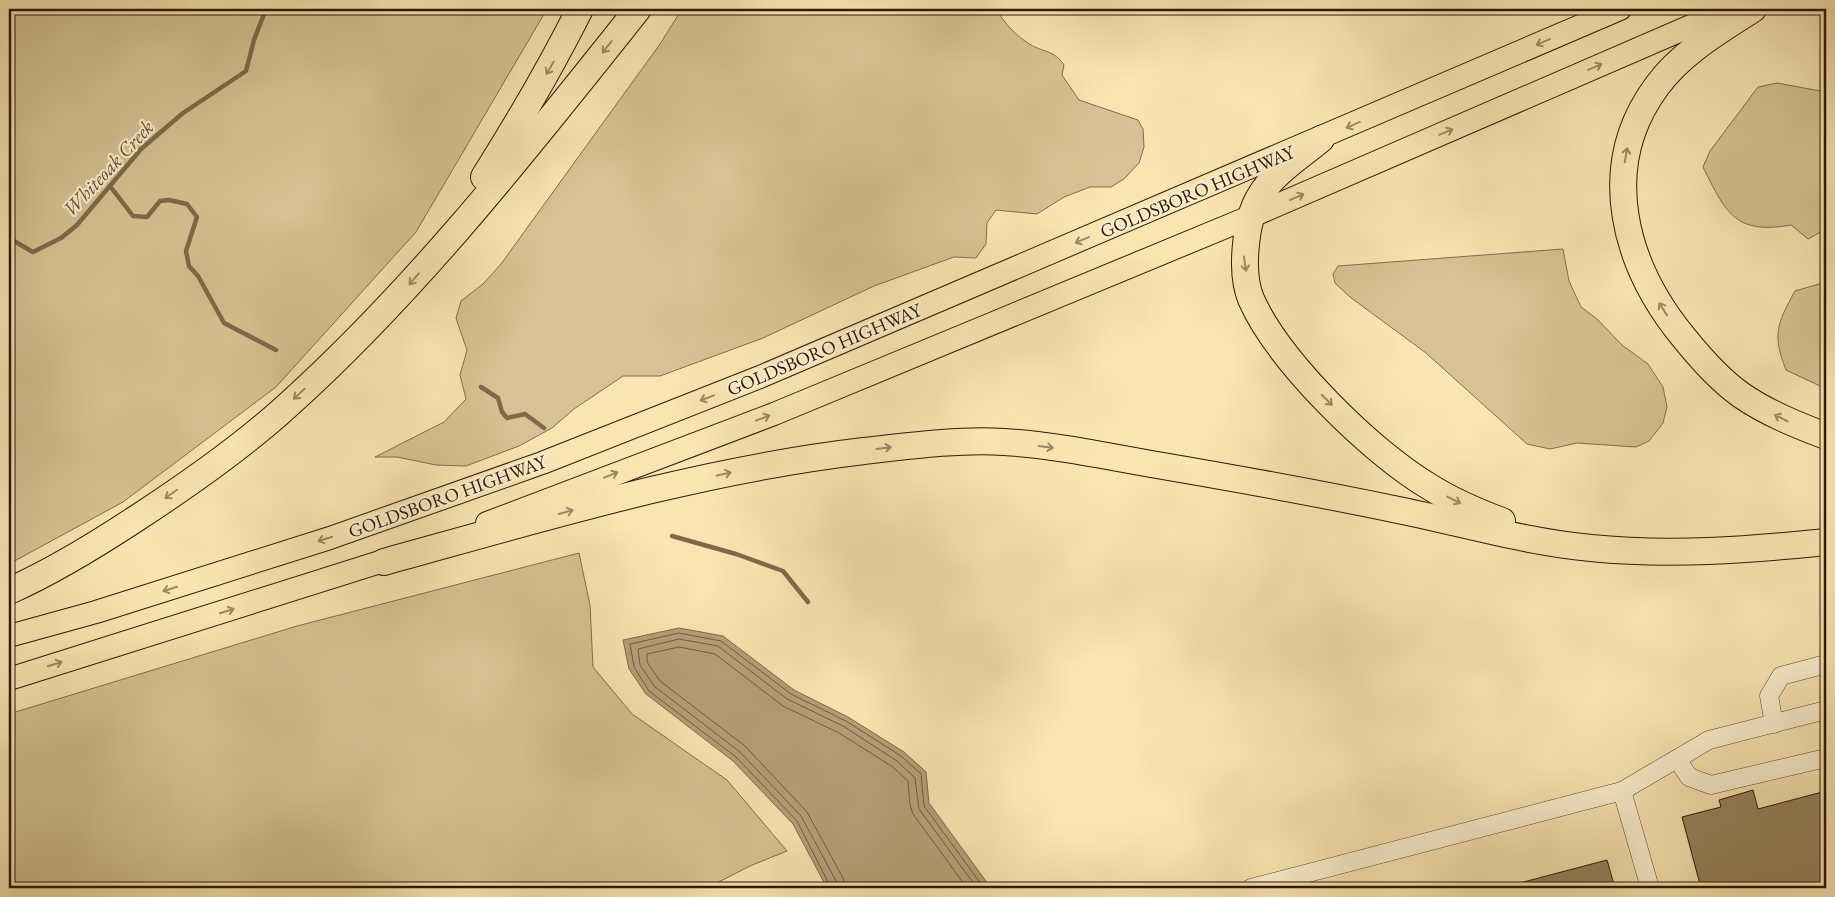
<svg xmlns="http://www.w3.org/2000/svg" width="1835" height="897" font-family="'EB Garamond',serif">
<rect width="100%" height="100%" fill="#f8e5b2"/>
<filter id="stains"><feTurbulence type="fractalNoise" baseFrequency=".004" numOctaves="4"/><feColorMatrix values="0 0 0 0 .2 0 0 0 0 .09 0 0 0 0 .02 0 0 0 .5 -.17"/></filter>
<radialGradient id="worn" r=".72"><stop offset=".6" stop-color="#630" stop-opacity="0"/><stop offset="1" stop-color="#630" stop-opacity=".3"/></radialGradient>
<g fill="#d6c294" stroke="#846c4c">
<path d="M9,9H547L416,232L276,387L123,502L9,564Z"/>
<path d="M682,9H996C1005,24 1016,36 1031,45C1045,53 1054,50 1064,65L1062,75L1079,100L1138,120L1143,129L1144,147L1139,163L1124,179L1111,187H1090L1064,197L1037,214L996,210L987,223L986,244L976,258L954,257L874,286L763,338L660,376H623L574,409L552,428L519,446L466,466L436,465L397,457H375L444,422L466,399L460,375L467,350L456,318L461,301L483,284L501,264L660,44Z"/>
<path d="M1777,83L1826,92V229L1808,239L1791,225C1735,235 1726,213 1703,167L1710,151L1758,87Z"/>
<path d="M1563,249L1569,281L1581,307L1597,319L1622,345L1648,364L1663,387L1667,407L1663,423L1649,441L1636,447L1577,443L1550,449L1527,444L1426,353L1350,297L1335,283L1333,274L1338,266Z"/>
<path d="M1826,282V387L1820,386L1786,370C1772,334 1777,324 1795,291Z"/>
<path d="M579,553L590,605L593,667L632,714L727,780L787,851L750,866L707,888H9V714L297,626Z"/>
</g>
<path fill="#b49f77" stroke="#806949" d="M679,628L723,636L794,690L848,717L904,752L926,772L929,803L991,888H827L793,824L733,761L646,694L629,669L623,640Z"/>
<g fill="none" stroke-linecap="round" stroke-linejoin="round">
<g stroke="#725b3e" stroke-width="1">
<path d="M831,888L797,821L736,757L649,691L634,667L630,644L679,633L721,641L791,694L846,721L901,756L921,774L924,806L984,888"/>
<path d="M838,888L836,881L801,816L740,752L654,686L640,665L638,649L679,639L718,646L787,699L843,726L897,761L915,778L919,809L977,888"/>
<path d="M845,888L843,878L807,812L745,746L660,681L647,662V654L679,647L715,654L783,706L839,733L893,767L908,781L910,805L913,814L967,888"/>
</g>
<g stroke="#806949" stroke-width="4.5">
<path d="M110,186L133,216L147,217L160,201L169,200L187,204L197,217L186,251L189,266L198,276L224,323L276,350"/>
<path d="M9,238L33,252L61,238L77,225L141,149L183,113L246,71L254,40L266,9"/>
<path d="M481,387L498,398L502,412L507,418L525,414L544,428"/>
<path d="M672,536L736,554L783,571L808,602"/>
</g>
</g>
<g fill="#98825e" stroke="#311704">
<path d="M1753,790L1758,809L1826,791V888H1701L1682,817L1721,807L1719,800Z"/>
<path d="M1607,860L1615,888H1517L1516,884Z"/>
</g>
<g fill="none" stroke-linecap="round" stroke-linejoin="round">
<g stroke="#634a30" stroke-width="19">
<g id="minor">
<path d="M1774,724L1769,696L1781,676L1826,664"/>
<path d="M1677,759L1689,777L1711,785L1826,758"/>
<path d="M1622,791L1650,888"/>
<path d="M1251,888L1622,791L1709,740L1826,710"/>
</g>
</g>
<g stroke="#311704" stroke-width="24">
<g id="major">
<path d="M487,523L774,414L1252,216L1730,9"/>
<path d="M9,636L96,612L330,538L542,463L760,377L1620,9"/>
<path d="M9,679L399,556"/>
</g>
</g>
<g stroke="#311704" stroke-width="28">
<g id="highway">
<path d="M1753,9C1719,31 1681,53 1657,86C1596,168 1625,267 1685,339C1702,360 1720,380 1741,395C1767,413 1797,425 1826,436"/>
<path d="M1321,139C1301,156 1273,173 1260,196C1245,220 1240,273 1251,299C1278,361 1372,453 1430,487C1452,501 1478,512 1502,521"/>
<path d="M484,177C518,123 551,67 580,9"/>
<path d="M384,562C543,518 701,470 864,451C908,446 960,439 1004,442C1055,445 1106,456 1157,465C1239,479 1322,494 1403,511C1466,524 1527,542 1591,548C1669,556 1749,550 1826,542"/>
<path d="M9,591C54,571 96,545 137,518C189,484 241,448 287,406C418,288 528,147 638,9"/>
</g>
</g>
<use href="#minor" stroke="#faeecd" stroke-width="18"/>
<use href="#major" stroke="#f8e5b2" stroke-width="22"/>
<use href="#highway" stroke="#f8e5b2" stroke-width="26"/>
</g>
<defs><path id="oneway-shaft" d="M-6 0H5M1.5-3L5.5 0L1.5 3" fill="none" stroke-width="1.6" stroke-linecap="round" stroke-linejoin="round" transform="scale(1.25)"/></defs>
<g stroke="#9e8864">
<use href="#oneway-shaft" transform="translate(1543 42) rotate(157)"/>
<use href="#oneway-shaft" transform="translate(607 47) rotate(128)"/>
<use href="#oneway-shaft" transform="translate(1595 67) rotate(-23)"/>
<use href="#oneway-shaft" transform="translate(550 68) rotate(120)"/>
<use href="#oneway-shaft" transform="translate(1353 125) rotate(156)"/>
<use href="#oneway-shaft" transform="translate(1446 132) rotate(-23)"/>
<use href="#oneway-shaft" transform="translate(1626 155) rotate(-80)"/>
<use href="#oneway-shaft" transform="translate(1297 197) rotate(-23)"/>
<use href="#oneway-shaft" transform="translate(1082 240) rotate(157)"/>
<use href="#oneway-shaft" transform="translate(1245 264) rotate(82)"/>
<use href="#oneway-shaft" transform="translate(414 279) rotate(131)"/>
<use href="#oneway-shaft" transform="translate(1663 309) rotate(-122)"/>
<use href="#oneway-shaft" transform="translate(299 394) rotate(137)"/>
<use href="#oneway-shaft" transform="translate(707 398) rotate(159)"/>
<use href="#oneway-shaft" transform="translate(1327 400) rotate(45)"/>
<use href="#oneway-shaft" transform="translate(763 418) rotate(-21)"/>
<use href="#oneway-shaft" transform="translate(1781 418) rotate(-153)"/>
<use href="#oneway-shaft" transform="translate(1046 447) rotate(7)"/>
<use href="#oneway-shaft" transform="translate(884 448) rotate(-7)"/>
<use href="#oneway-shaft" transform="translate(724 474) rotate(-12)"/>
<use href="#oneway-shaft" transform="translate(611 475) rotate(-21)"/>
<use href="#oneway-shaft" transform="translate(171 494) rotate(145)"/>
<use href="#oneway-shaft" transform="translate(1454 500) rotate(27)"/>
<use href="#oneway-shaft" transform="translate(566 512) rotate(-15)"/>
<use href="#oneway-shaft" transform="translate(325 539) rotate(162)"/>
<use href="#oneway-shaft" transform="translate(170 589) rotate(162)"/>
<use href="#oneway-shaft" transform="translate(227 611) rotate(-17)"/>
<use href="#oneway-shaft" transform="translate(55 664) rotate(-17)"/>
</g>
<g text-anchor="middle" stroke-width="4.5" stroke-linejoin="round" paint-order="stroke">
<g font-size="19" fill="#311704" stroke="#faeecd">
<text transform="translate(1197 191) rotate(-23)" y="7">GOLDSBORO HIGHWAY</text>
<text transform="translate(824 349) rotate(-23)" y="7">GOLDSBORO HIGHWAY</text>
<text transform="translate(447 496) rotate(-20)" y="7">GOLDSBORO HIGHWAY</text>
</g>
<g font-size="20" font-style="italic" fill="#654d32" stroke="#faeecd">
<text transform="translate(108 168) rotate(-47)" y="7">Whiteoak Creek</text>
</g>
</g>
<rect width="1835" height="897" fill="none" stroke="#f8e5b2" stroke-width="30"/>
<rect x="10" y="10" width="1815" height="877" fill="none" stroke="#311704" stroke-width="2.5"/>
<rect x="15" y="15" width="1805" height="867" fill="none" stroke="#311704"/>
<rect width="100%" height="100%" filter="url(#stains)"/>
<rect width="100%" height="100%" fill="url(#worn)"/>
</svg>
